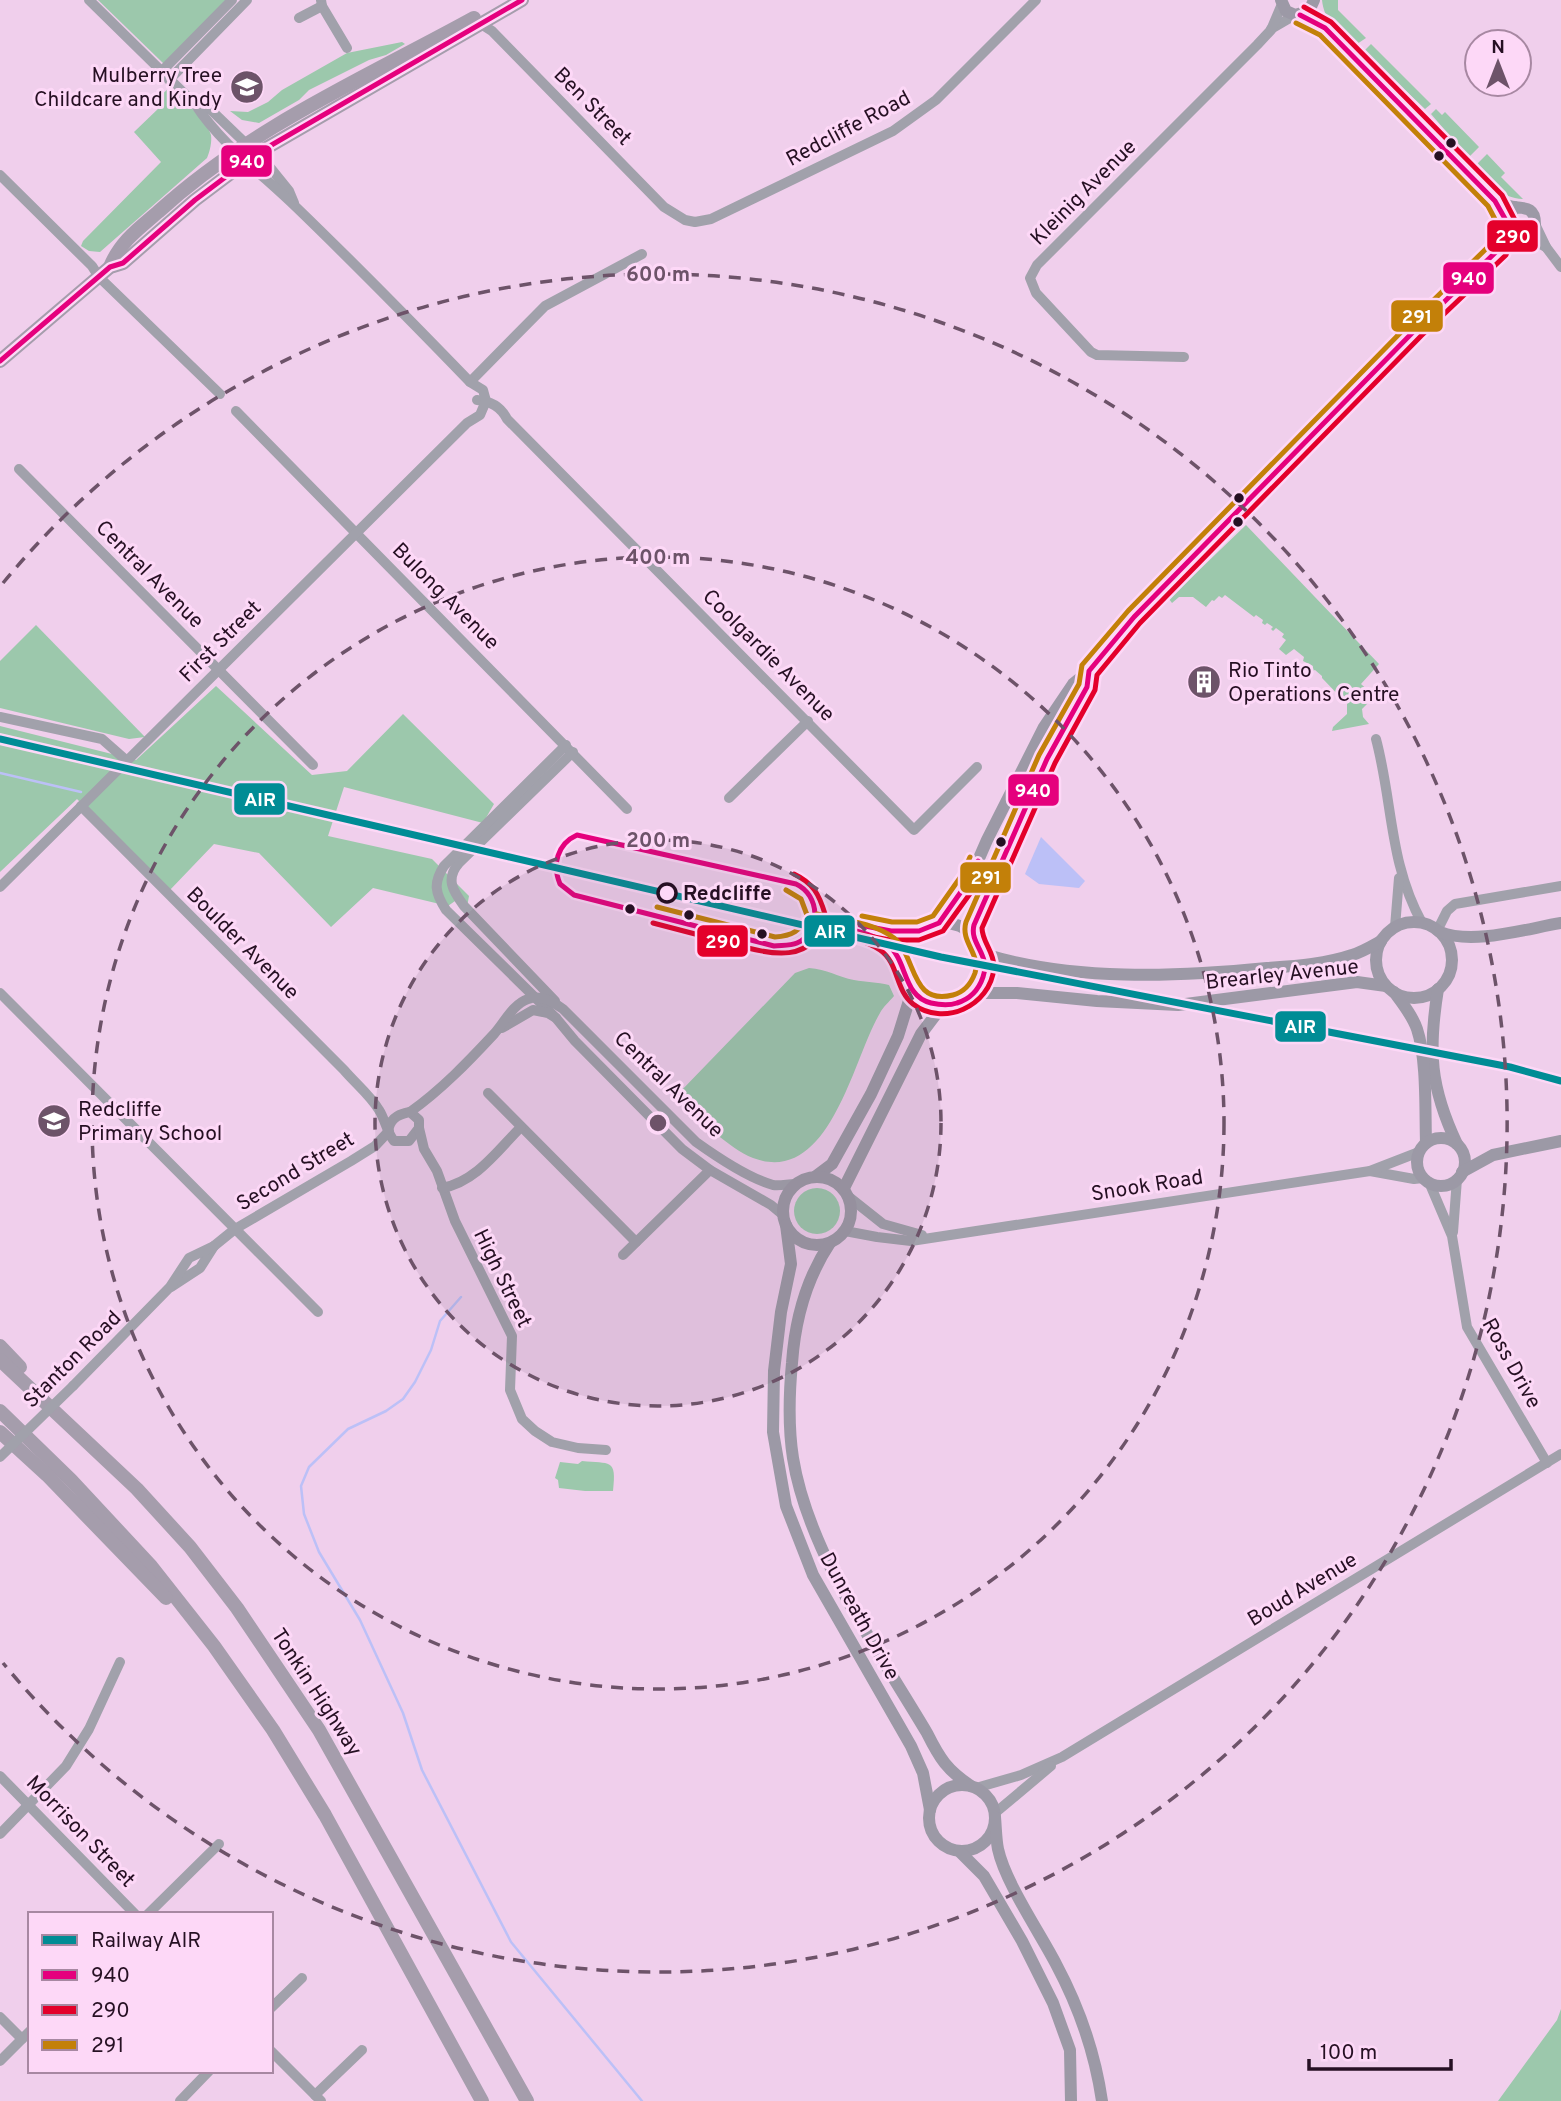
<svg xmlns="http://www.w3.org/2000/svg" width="1561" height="2101" font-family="Overpass,sans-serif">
<rect width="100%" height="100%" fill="#f0cfec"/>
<g fill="#9cc8ac">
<path d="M98,0H227L164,64Z"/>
<path d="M1322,0H1338V10L1366,38L1351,48C1338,34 1324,20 1322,0Z"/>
<path d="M402,42L405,44L386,55L369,60L309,90L299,100L259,123L242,120L230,111L248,112L268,102L282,90L347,53Z"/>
<path d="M1371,44L1431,104L1425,109L1370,57L1364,51Z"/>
<path d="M168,89C179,93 208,123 211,135C212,142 210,151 207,158L100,252L89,251L81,246L83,241L161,162L134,132L160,107L154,101Z"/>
<path d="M1436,109L1442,115L1445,112L1479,147L1466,160L1456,143L1431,114Z"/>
<path d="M1487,154L1505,173L1501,177L1523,199C1501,198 1487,183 1472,169Z"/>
<path d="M1246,525L1379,664L1361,684L1372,694L1366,697L1365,701L1367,704L1362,709L1363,717L1369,724L1332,731L1333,727L1347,714V704L1322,678V676L1315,670L1312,671L1313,666L1303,661L1304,657L1294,649L1286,655L1279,649L1286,640L1282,637L1284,634L1276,628L1273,631L1271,629L1273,627L1267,623L1265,625L1262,623L1263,620L1256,615L1254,617L1225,595L1222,598L1219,596L1214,601L1212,600L1206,607L1193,597H1179L1172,603L1169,599Z"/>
<path d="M36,625L145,737L129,739L0,708V661Z"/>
<path d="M216,686L312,775L347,771L403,714L494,804L483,823L344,787L328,836L432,859L469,896L467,907L455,901L448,906L373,888L331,927L259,853L214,844L169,891L77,799L0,872V726L136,760Z"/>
<path d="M809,968C827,969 838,977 854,980C866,982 877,982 889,985L894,996C889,1002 883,1007 880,1013C853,1058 830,1187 753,1158C740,1153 728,1143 717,1135C703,1125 681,1111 679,1093L795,973Z"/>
<circle cx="817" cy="1211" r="23"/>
<path d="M582,1461C610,1464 617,1458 613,1491H585L559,1488L558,1480L555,1478L560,1462L578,1464Z"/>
<path d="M1561,2009V2101H1498L1557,2020Z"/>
</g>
<path fill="#bcc0f7" d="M1041,837L1085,881L1079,888L1039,884L1025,874Z"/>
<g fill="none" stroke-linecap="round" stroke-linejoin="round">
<g stroke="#bcc0f7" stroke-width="2.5">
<path d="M0,773L81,792"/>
<path d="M461,1297L440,1321L431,1350L415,1382L403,1399L386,1411L348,1429L309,1467L301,1486L304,1514L319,1552L360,1620L403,1713L422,1770L511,1942L642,2101"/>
</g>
<g stroke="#a1a1ab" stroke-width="10">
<path d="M321,0L322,6L347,48"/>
<path d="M299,18L322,6"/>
<path d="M478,22L492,31L664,207L685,220L695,222L711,219L893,131L936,100L1036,0"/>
<path d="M1271,29L1295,15"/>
<path d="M161,72L232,0"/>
<path d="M169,80L247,0"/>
<path d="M195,104L211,110L268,165L289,191L294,203"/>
<path d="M0,175L92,266L99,277L220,394"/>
<path d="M1535,224L1546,247L1561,267"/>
<path d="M1522,234L1546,247"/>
<path d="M1184,357L1097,355L1091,352L1036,293L1030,278L1037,265L1257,45L1271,30L1282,4"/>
<path d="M470,382L545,306L642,254"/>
<path d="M477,400C491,401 501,407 507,419L914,830L977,767"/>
<path d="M236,411L627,809"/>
<path d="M19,469L313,765"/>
<path d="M0,717L102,739L127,761"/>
<path d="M1376,739C1393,803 1389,863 1422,923"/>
<path d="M729,798L808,721"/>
<path d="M81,806L344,1070C355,1083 370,1095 379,1110C385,1119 387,1133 394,1141H409L419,1128V1120L410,1112C400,1114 392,1117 389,1127"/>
<path d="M0,887L467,423L480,415L486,401L483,390L470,382C413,323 355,264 296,207C262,174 221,144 195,104L89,0"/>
<path d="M1395,927L1399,878"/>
<path d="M1437,931L1447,911L1455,904L1561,886"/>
<path d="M0,993L318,1312"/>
<path d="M555,1001L464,906C453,891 445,879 459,863L573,752"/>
<path d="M556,1018L446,910C435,893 433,883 444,866L566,745"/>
<path d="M502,1028L533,1010L548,1013L556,1018L575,1041L682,1149L710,1170L771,1205L783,1215"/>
<path d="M488,1093L636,1242"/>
<path d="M410,1112C441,1090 468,1062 494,1034C504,1023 513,1004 528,999C541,994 553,1002 563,1009L696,1142C717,1157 748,1178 773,1185C780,1186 788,1184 795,1184"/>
<path d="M419,1128L424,1149L437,1171L455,1221L512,1336L510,1390L522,1419L535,1431L552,1442L578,1448L606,1450"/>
<path d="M1370,1171L1414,1179L1423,1178"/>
<path d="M1429,1182L1452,1236L1467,1327L1547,1463"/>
<path d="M442,1188C476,1182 498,1150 521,1127"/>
<path d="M849,1197L883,1224L922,1235"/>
<path d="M845,1231L877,1237L911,1241L1370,1171L1419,1152"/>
<path d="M1453,1232L1457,1179"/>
<path d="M623,1255L710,1170"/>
<path d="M171,1287L200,1268L214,1246"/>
<path d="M73,1386L170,1287L189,1258L214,1246L235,1229L351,1161L375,1146L389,1131"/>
<path d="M0,1776L135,1914"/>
<path d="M976,1788L1021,1775L1062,1757L1561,1454"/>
<path d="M995,1813L1051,1766"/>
<path d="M0,1834L66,1766L89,1729L120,1662"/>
<path d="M148,1914L219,1844"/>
<path d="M271,2008L302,1978"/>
<path d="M0,2017L22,2039"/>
<path d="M271,2051L321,2101"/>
<path d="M0,2061L30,2031"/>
<path d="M315,2095L362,2050"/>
<path d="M180,2101L209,2071"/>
</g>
<g stroke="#9c99a6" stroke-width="12">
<path d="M1281,0L1286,11L1295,15L1309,11L1314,0"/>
<path d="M1300,15L1325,28L1495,201L1507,219"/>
<path d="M1496,201C1502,203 1508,206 1514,207C1528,208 1535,209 1535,224C1524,239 1507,234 1508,216L1516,207"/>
<circle cx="1414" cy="960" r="38"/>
<circle cx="944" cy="964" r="41"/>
<path d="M939,923L970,879L987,840L1044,727L1073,684L1089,671L1134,617L1415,330L1499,249L1519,234"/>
<path d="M1440,932C1473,945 1525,929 1561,923"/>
<path d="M973,935L975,923L993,878L1047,759L1087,687L1089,671"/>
<path d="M984,954C1071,981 1177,977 1267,968C1294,966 1326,964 1352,955C1362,952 1372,946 1381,941"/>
<path d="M1438,989C1428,1051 1430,1087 1457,1144"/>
<path d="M1394,992C1403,1004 1412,1015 1417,1029C1427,1059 1425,1110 1426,1143"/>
<path d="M973,993H1017L1097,1001L1178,1005L1357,982L1386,986"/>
<circle cx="1441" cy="1162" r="24"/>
<path d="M1462,1172L1493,1155L1561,1141"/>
<path d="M816,1176L832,1164L871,1094L898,1036L912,991"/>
<circle cx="817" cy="1211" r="34"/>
<path d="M844,1188L921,1034L943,1005"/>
<path d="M786,1225L791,1264L781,1312L774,1371L773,1432L786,1506L813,1575L911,1746L923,1773L930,1810"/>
<path d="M830,1243C806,1279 795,1320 792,1363C789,1395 788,1426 793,1458C808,1552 879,1652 927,1733C940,1759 947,1770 971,1786"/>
<circle cx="962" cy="1818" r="33"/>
<path d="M995,1817C996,1828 996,1839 998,1849C1005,1882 1040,1933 1056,1964C1079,2007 1095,2053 1102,2101"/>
<path d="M959,1851L984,1876L1022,1941L1053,2003L1070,2050L1071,2101"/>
</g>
<g stroke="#a59dac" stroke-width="14">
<path d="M110,267C120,242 138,229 158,212C251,127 365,78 474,18"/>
<path d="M0,361L110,267L123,263L195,200L256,154L522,0"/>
<path d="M0,1346L20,1367"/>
<path d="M0,1360L137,1489L190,1547L237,1608L319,1730L527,2101"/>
<path d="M0,1411L71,1480L151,1566L214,1646L273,1730L325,1815L482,2101"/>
<path d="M0,1432L47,1475L166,1598"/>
</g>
<path stroke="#a1a1ab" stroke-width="10" d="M0,1457L73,1386"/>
<g stroke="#fdd8f7" stroke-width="10">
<g id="bus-1">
<path d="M0,361L110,267L123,263L195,200L256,154L522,0"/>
<path d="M577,835L796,884C820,895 822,932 797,943C790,946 781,945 774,946L574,895L560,884C552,865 557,844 577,835Z"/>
<path d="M815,923C838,928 868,930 887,944C908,960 902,996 931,1003C940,1005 948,1006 957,1003C970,999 979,989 983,977C991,954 969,944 974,925L1047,759L1087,687L1089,671L1134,617L1415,330L1499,249L1508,224L1495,201L1325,28L1300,15"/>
<path d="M860,925L891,931H919L939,923L970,879L978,861"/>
</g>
</g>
<g stroke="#fdd8f7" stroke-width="10">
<g id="bus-2">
<path d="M653,923C676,929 699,935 722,941C760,951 815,972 825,914C819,894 813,883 794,874"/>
<path d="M813,932C835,936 861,937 880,950C899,963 895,990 913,1004C943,1027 990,1007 994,968C995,953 982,942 982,928L1055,763L1095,690L1097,675L1140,623L1421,336L1506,255L1517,224L1502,195L1331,22L1304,7"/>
<path d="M858,934L890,940H919L943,931L977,884L986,865"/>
</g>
</g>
<g stroke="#fdd8f7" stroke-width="10">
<g id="bus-3">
<path d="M657,907L775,937C791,936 802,931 807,915L801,899L786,890"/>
<path d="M817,914C842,920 873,922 894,938C917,957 910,1006 953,995C964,992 971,984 975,973C981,954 960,942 966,922L1039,755L1079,684L1082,665L1128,611L1409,324L1491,244L1498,225L1488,206L1320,35L1296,23"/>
<path d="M862,916L892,922H917L933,916L962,875L970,857"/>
</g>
</g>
<use href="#bus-1" stroke="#e5007d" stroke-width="5"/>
<use href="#bus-2" stroke="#e4002b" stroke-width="5"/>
<use href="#bus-3" stroke="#c38009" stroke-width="5"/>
<g stroke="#fdd8f7" stroke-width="12">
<path id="rail-1" d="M0,739L941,957L1510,1067L1561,1081"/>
</g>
<use href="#rail-1" stroke="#008c95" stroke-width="7"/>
</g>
<circle cx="658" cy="1123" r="283" fill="#6d5369" fill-opacity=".12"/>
<g fill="none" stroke="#6d5369" stroke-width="3.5" stroke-dasharray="12 9">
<circle cx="658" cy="1123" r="283"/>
<circle cx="658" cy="1123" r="566"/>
<path d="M3 583A849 849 0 1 1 3 1663"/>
</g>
<defs>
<g id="school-disc" transform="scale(1.75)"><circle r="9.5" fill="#6d5369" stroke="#fdd8f7"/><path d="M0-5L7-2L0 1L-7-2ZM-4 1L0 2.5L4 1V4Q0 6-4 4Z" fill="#fff"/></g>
<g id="building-disc" transform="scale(1.75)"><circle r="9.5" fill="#6d5369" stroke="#fdd8f7"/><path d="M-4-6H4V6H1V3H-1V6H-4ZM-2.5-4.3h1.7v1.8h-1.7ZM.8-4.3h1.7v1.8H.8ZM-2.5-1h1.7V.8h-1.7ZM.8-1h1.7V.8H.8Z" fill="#fff"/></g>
</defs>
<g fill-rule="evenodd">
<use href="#school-disc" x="247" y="87"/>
<use href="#building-disc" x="1204" y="682"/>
<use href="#school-disc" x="54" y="1121"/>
</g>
<g fill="#261023" stroke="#fdd8f7" stroke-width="2.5">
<circle cx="1451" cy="143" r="6"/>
<circle cx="1439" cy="156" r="6"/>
<circle cx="1239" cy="498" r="6"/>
<circle cx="1238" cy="522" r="6"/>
<circle cx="1001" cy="842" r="6"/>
<circle cx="630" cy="909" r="6"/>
<circle cx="689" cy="915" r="6"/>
<circle cx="762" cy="934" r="6"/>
</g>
<circle fill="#fdd8f7" stroke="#261023" stroke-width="3.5" cx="667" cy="893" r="9"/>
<g text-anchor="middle" stroke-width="6" stroke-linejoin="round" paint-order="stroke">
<g font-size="21" fill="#261023" stroke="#fdd8f7" text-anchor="start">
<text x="222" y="82" text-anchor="end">Mulberry Tree<tspan x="222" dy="24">Childcare and Kindy</tspan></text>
<text x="1228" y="677">Rio Tinto<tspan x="1228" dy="24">Operations Centre</tspan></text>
<text x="78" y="1116">Redcliffe<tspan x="78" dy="24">Primary School</tspan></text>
</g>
<g font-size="21" fill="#261023" stroke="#fdd8f7">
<text transform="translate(593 106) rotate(45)" y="7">Ben Street</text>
<text transform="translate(848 128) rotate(-28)" y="7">Redcliffe Road</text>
<text transform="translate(1083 192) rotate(-45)" y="7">Kleinig Avenue</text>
<text transform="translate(150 574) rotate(45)" y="7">Central Avenue</text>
<text transform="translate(446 596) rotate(45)" y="7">Bulong Avenue</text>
<text transform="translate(220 641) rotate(-45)" y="7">First Street</text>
<text transform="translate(769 655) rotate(45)" y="7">Coolgardie Avenue</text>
<text transform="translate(243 943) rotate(45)" y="7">Boulder Avenue</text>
<text transform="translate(1282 974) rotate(-6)" y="7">Brearley Avenue</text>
<text transform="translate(669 1084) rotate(44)" y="7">Central Avenue</text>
<text transform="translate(295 1171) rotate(-31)" y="7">Second Street</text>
<text transform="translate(1147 1185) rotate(-9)" y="7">Snook Road</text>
<text transform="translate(503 1278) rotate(64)" y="7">High Street</text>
<text transform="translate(72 1359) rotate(-45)" y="7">Stanton Road</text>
<text transform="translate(1512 1363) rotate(61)" y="7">Ross Drive</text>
<text transform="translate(1302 1589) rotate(-31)" y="7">Boud Avenue</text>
<text transform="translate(860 1616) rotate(61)" y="7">Dunreath Drive</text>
<text transform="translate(317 1692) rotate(57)" y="7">Tonkin Highway</text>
<text transform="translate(81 1831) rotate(46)" y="7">Morrison Street</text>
</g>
<g font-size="21" font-weight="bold" fill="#261023" stroke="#fdd8f7" text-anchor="start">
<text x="683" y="900">Redcliffe</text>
</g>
</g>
<circle cx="658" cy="1123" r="10" fill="#6d5369" stroke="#fdd8f7" stroke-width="3.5"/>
<g font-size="21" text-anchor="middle" font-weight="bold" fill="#6d5369" stroke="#fdd8f7" stroke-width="6" stroke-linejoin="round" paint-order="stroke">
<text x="658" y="281">600 m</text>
<text x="658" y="564">400 m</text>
<text x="658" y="847">200 m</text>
</g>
<g stroke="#fdd8f7" stroke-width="2.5">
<rect x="220" y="144" width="53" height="34" rx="7" fill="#e5007d"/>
<rect x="1486" y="219" width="53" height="34" rx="7" fill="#e4002b"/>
<rect x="1442" y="261" width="53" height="34" rx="7" fill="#e5007d"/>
<rect x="1390" y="299" width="54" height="34" rx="7" fill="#c38009"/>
<rect x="1007" y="773" width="53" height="34" rx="7" fill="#e5007d"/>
<rect x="233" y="782" width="53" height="34" rx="7" fill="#008c95"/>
<rect x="959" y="861" width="53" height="33" rx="7" fill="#c38009"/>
<rect x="803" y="914" width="53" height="34" rx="7" fill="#008c95"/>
<rect x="696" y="924" width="53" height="34" rx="7" fill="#e4002b"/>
<rect x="1274" y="1010" width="53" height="33" rx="7" fill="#008c95"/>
</g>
<g font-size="19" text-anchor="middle" font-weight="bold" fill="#fff">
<text x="247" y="168">940</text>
<text x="1513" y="243">290</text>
<text x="1469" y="285">940</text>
<text x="1417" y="323">291</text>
<text x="1033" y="797">940</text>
<text x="260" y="806">AIR</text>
<text x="986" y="884">291</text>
<text x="830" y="938">AIR</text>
<text x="723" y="948">290</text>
<text x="1300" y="1033">AIR</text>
</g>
<rect x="28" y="1912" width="245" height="161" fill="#fdd8f7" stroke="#a788a2" stroke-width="2"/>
<rect x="42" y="1935" width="35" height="10" fill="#008c95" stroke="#a788a2" stroke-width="2"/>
<text x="91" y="1947" font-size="21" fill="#261023">Railway AIR</text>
<rect x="42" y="1970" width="35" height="10" fill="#e5007d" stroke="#a788a2" stroke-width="2"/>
<text x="91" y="1982" font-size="21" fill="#261023">940</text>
<rect x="42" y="2005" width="35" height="10" fill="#e4002b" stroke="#a788a2" stroke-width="2"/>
<text x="91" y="2017" font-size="21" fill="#261023">290</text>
<rect x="42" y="2040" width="35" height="10" fill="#c38009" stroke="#a788a2" stroke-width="2"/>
<text x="91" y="2052" font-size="21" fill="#261023">291</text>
<g transform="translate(1498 63)"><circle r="33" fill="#fdd8f7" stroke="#a788a2" stroke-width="2"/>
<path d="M0-5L12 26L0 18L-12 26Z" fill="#6d5369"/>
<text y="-10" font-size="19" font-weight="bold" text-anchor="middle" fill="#261023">N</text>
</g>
<path d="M1309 2059v10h142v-10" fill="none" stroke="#261023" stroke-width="3.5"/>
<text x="1320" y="2059" font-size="21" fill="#261023" stroke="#fdd8f7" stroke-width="5" paint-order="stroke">100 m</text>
</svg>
